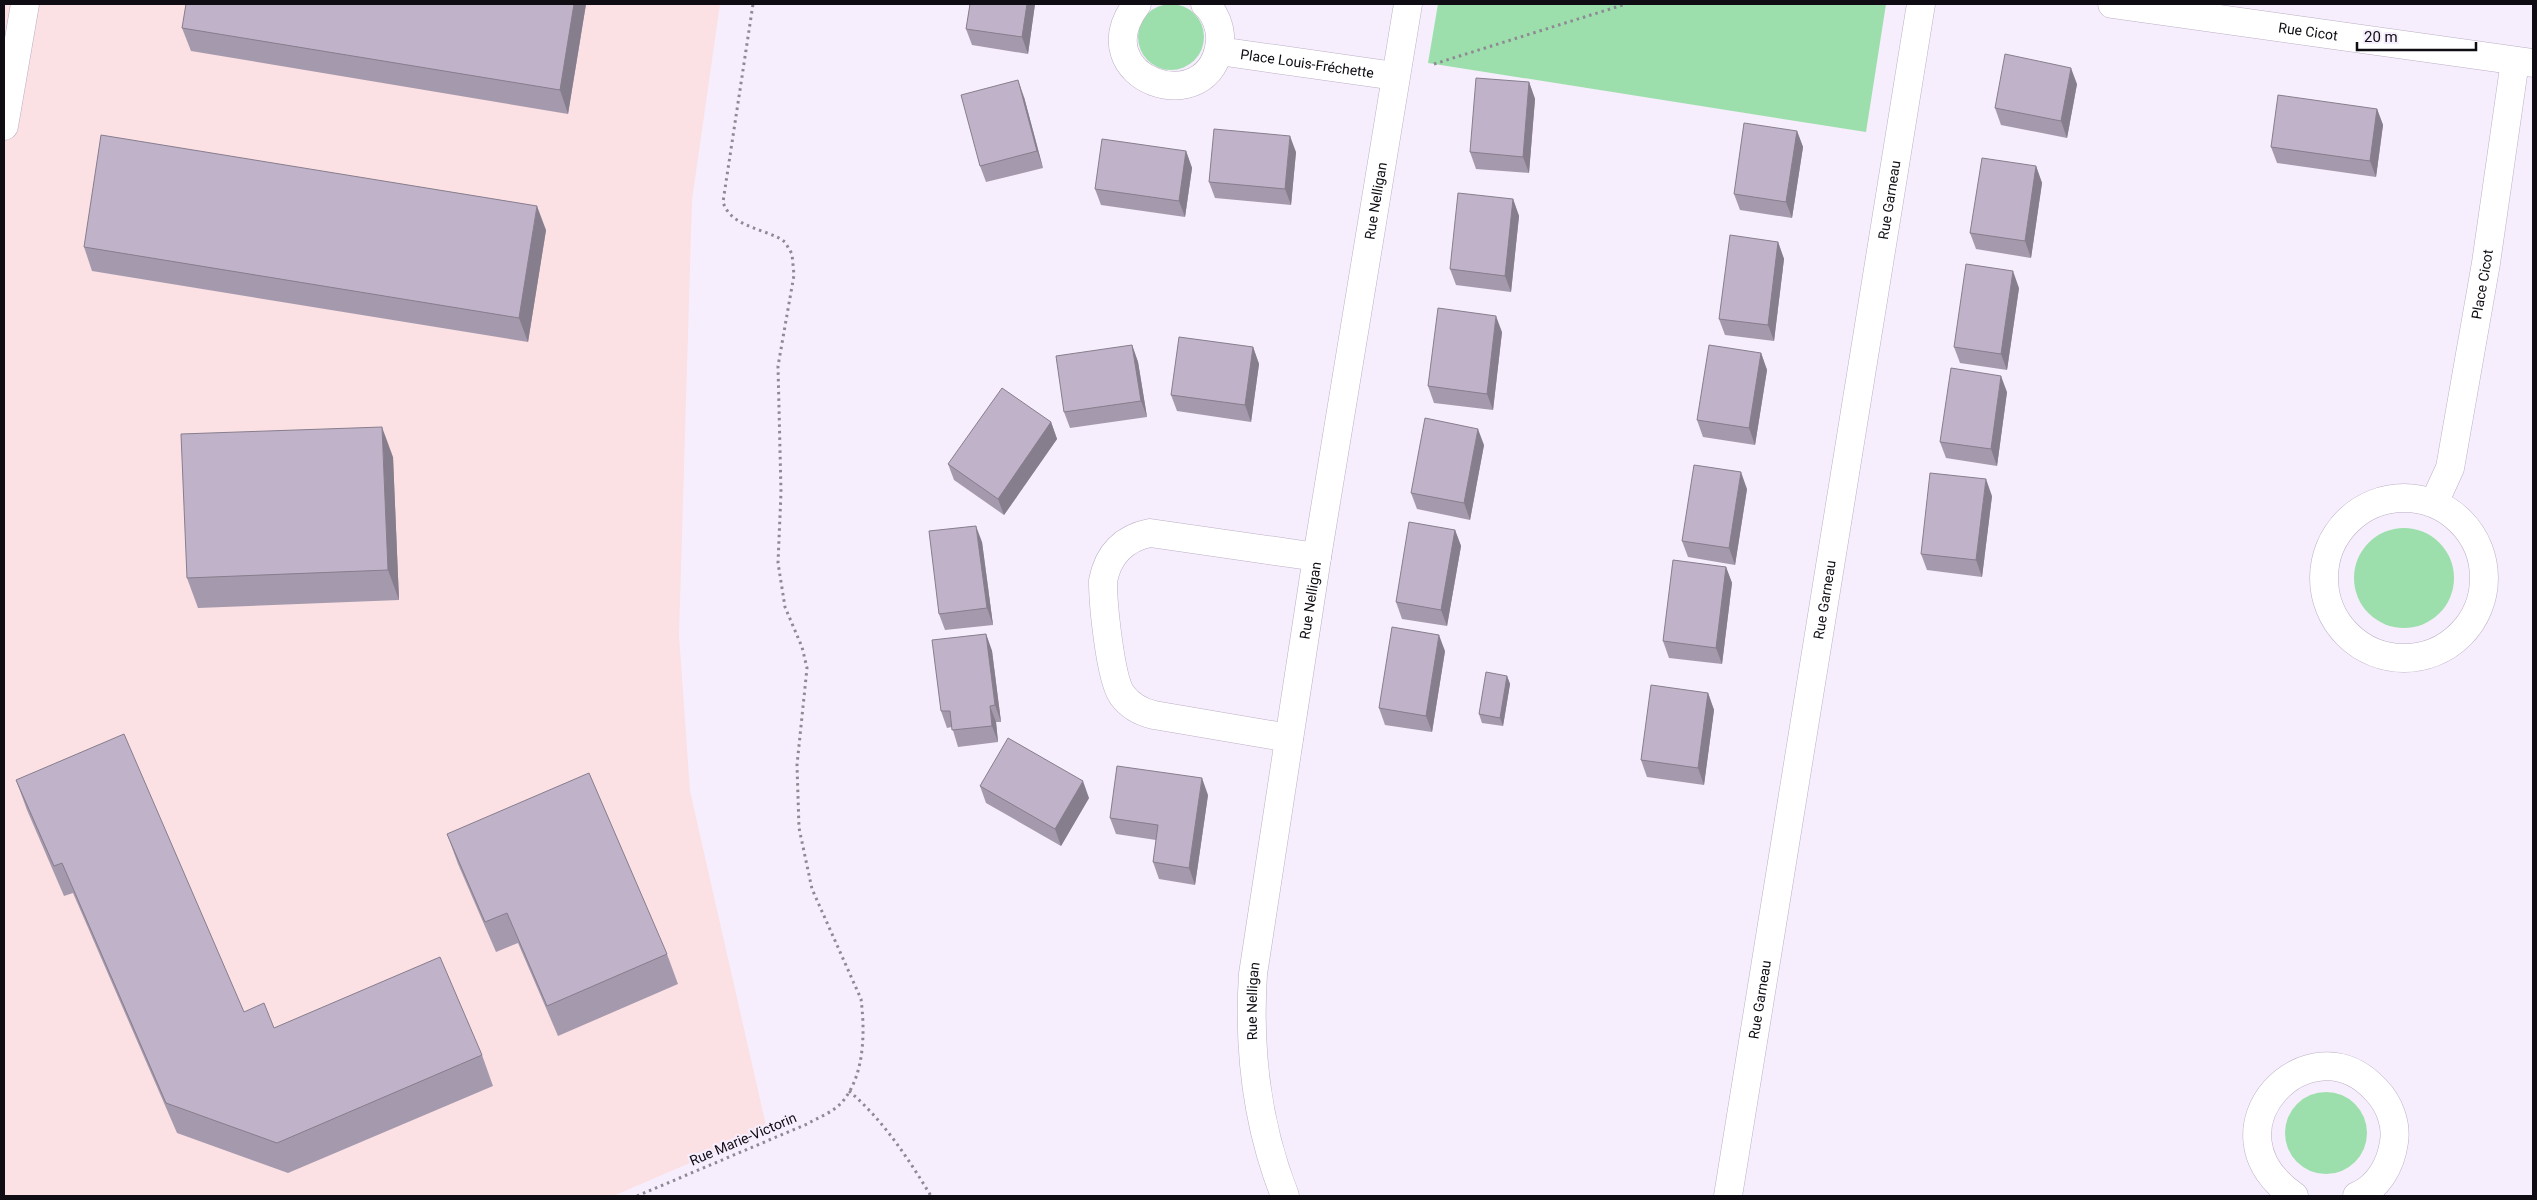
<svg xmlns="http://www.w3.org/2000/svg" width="2537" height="1200" font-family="Roboto,sans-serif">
<rect width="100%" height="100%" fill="#f6eefc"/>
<path fill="#fbe0e4" d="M4,4H720L692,200L679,635L690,791L767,1130L613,1196H4Z"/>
<g fill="#9ddfac">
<path d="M1438,4H1886L1866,132L1428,63Z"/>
<circle cx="1171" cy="37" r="33"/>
<circle cx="2404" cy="578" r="50"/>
<circle cx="2326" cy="1133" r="41"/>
</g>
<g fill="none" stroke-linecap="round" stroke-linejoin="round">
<g stroke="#bcafc5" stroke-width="29">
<g id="minor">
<path d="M1137,4C1080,79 1212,124 1220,41C1221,29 1215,12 1205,4"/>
<path id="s1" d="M2112,4L2533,63"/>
<path id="s2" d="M1219,51L1395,76"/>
<path d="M4,126L25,4"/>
<circle cx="2404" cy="578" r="80"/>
<path id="s3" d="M2434,503L2450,468L2486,263L2515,61"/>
<path d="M1289,738L1154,715C1141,712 1130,706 1122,695C1110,678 1103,603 1103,581C1108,554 1124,538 1150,533L1317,557"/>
<path id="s4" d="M1285,1196C1257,1125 1248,1050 1253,974L1317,557L1408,4"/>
<path id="s5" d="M1728,1196L1921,4"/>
<path d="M2294,1196C2199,1130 2310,1017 2376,1090C2389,1103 2397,1124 2394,1142C2391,1164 2379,1187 2357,1196"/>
</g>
</g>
<g stroke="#8f8994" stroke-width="3" stroke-dasharray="2.5 4" stroke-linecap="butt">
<path d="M1434,64L1626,4"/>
<path d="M849,1091C883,1120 908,1158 931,1196"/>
<path d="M637,1196L807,1124C819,1117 834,1112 843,1101C865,1074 865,1031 861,999L812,889L799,828L797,765L807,668L802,647L785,607L778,563L781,492L778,366L794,275L792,254L785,242L779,238C759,228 730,225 723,202L753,4"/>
</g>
<use href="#minor" stroke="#fff" stroke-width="28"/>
</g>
<g fill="#a59aad">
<path d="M586,4L568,114L191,51L182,28Z"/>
<path d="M970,4H1035L1028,54L972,45L966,29Z"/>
<path d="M1529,82L1535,99L1529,173L1476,169L1470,152Z"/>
<path d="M2077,84L2067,138L2001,125L1995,108Z"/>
<path d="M1024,97L1043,168L986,182L980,166Z"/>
<path d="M2377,109L2383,125L2376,177L2277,163L2271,147Z"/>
<path d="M1797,131L1803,147L1792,218L1740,210L1734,194Z"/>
<path d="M1186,151L1192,168L1185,217L1101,205L1095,189Z"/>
<path d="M1296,152L1291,205L1215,198L1209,182Z"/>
<path d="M2036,166L2042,183L2031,258L1976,249L1970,233Z"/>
<path d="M1513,199L1519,216L1511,292L1456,285L1450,269Z"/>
<path d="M546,230L528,342L92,271L84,247Z"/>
<path d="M1778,242L1784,259L1774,341L1725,335L1719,319Z"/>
<path d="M2019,288L2007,370L1960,363L1954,347Z"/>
<path d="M1502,332L1493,410L1434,403L1428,386Z"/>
<path d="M1132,345L1138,362L1147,417L1070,428L1064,412Z"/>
<path d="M1253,347L1259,364L1251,422L1177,411L1171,395Z"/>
<path d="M1761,353L1767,370L1755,445L1703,437L1697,420Z"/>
<path d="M2007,392L1997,466L1946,458L1940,442Z"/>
<path d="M1051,422L1057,439L1004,515L954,480L948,464Z"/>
<path d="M1484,445L1470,520L1417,509L1411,493Z"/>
<path d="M393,457L399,600L198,608L187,578Z"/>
<path d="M1747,489L1735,565L1688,557L1682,541Z"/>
<path d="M1992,496L1982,577L1927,570L1921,554Z"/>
<path d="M1455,530L1461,546L1447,626L1402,619L1396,602Z"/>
<path d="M982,542L993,625L945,630L939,614Z"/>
<path d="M1726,567L1732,583L1722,664L1669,658L1663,641Z"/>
<path d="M986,634L992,651L1001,722H996L998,742L958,747L952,727L947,728L941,711Z"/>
<path d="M1445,651L1432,732L1385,725L1379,708Z"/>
<path d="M1507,676L1510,684L1503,726L1482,723L1479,714Z"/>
<path d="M1708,693L1714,710L1704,785L1647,777L1641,760Z"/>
<path d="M16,780L244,1012L274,1028L482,1055L493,1086L288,1173L177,1133L73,893L64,896L27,810Z"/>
<path d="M980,786L1089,798L1061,846L986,803Z"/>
<path d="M1208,795L1195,885L1159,879L1153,862L1156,840L1116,834L1110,818Z"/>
<path d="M447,834L667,954L678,984L558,1036L518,943L496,952L458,864Z"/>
</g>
<g fill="#867d8d">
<path d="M574,4H586L568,114L560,90Z"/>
<path d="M1027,4H1035L1028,54L1022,37Z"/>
<path d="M2071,68L2077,84L2067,138L2061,121Z"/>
<path d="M1018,80L1024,97L1043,168L1037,151Z"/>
<path d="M1529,82L1535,99L1529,173L1523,157Z"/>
<path d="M2377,109L2383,125L2376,177L2370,161Z"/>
<path d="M1797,131L1803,147L1792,218L1786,202Z"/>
<path d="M1290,136L1296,152L1291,205L1285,189Z"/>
<path d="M1186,151L1192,168L1185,217L1179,201Z"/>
<path d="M2036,166L2042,183L2031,258L2025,241Z"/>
<path d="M1513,199L1519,216L1511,292L1505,276Z"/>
<path d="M537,206L546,230L528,342L519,318Z"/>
<path d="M1778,242L1784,259L1774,341L1768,325Z"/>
<path d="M2013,271L2019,288L2007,370L2001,354Z"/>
<path d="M1496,316L1502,332L1493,410L1487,394Z"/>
<path d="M1132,345L1138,362L1147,417L1141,401Z"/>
<path d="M1253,347L1259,364L1251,422L1245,405Z"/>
<path d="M1761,353L1767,370L1755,445L1749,428Z"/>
<path d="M2001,376L2007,392L1997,466L1991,449Z"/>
<path d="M1051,422L1057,439L1004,515L998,499Z"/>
<path d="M382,427L393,457L399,600L388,570Z"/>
<path d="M1478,429L1484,445L1470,520L1464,503Z"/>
<path d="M1741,472L1747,489L1735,565L1729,548Z"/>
<path d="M1986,479L1992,496L1982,577L1976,560Z"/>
<path d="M976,526L982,542L993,625L987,608Z"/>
<path d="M1455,530L1461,546L1447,626L1441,610Z"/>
<path d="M1726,567L1732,583L1722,664L1716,648Z"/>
<path d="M986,634L992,651L1001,722L995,705Z"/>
<path d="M1439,635L1445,651L1432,732L1426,716Z"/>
<path d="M1507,676L1510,684L1503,726L1500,718Z"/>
<path d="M1708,693L1714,710L1704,785L1698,768Z"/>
<path d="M990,706L996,722L998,742L992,726Z"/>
<path d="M1202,778L1208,795L1195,885L1189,868Z"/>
<path d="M1083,781L1089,798L1061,846L1055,829Z"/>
</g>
<g fill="#c0b3c9" stroke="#867d8d">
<path d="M186,4H574L560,90L182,28Z"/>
<path d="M970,4H1027L1022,37L966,29Z"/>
<path d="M2005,54L2071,68L2061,121L1995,108Z"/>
<path d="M1476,78L1529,82L1523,157L1470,152Z"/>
<path d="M1018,80L1037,151L980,166L961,95Z"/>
<path d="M2278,95L2377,109L2370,161L2271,147Z"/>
<path d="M1744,123L1797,131L1786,202L1734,194Z"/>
<path d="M1214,129L1290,136L1285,189L1209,182Z"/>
<path d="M101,135L537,206L519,318L84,247Z"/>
<path d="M1102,139L1186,151L1179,201L1095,189Z"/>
<path d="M1982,158L2036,166L2025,241L1970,233Z"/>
<path d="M1458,193L1513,199L1505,276L1450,269Z"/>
<path d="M1730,235L1778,242L1768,325L1719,319Z"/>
<path d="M1966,264L2013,271L2001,354L1954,347Z"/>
<path d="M1438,308L1496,316L1487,394L1428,386Z"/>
<path d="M1179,337L1253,347L1245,405L1171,395Z"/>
<path d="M1132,345L1141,401L1064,412L1056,356Z"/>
<path d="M1709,345L1761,353L1749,428L1697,420Z"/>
<path d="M1951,368L2001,376L1991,449L1940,442Z"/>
<path d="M1002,388L1051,422L998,499L948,464Z"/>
<path d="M1425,418L1478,429L1464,503L1411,493Z"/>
<path d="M382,427L388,570L187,578L181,434Z"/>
<path d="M1694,465L1741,472L1729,548L1682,541Z"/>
<path d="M1930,473L1986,479L1976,560L1921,554Z"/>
<path d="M1409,522L1455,530L1441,610L1396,602Z"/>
<path d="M976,526L987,608L939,614L929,531Z"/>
<path d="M1673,560L1726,567L1716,648L1663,641Z"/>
<path d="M1392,627L1439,635L1426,716L1379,708Z"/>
<path d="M986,634L995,705L990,706L992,726L952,730L950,711H941L932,640Z"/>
<path d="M1486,672L1507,676L1500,718L1479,714Z"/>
<path d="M1651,685L1708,693L1698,768L1641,760Z"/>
<path d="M124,734L244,1012L264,1003L274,1028L440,957L482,1055L277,1143L166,1103L62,863L54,866L16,780Z"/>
<path d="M1008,738L1083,781L1055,829L980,786Z"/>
<path d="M1117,766L1202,778L1189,868L1153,862L1158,825L1110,818Z"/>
<path d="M589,773L667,954L547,1006L507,913L485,922L447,834Z"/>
</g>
<g text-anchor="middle" stroke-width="4.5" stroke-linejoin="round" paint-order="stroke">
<g font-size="14" fill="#100c13" stroke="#f6eefc">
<text dy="5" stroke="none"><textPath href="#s1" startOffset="198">Rue Cicot</textPath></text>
<text dy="5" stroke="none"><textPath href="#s2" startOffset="89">Place Louis-Fréchette</textPath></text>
<text dy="5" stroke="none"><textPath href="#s5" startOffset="1009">Rue Garneau</textPath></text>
<text dy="5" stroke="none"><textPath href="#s4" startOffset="1009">Rue Nelligan</textPath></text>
<text dy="5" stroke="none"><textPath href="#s3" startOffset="225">Place Cicot</textPath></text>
<text dy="5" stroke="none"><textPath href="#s4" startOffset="604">Rue Nelligan</textPath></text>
<text dy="5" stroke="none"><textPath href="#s5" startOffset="604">Rue Garneau</textPath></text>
<text dy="5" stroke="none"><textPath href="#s5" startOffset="199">Rue Garneau</textPath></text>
<text dy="5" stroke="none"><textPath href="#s4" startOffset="199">Rue Nelligan</textPath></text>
<text transform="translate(743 1139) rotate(-23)" y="5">Rue Marie-Victorin</text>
</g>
</g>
<rect width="2537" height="1200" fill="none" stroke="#100c13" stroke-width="10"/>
<path d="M2357 42v8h119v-8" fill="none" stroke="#100c13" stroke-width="2.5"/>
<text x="2364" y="42" font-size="15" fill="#100c13" stroke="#f6eefc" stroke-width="4" paint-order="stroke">20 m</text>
</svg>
